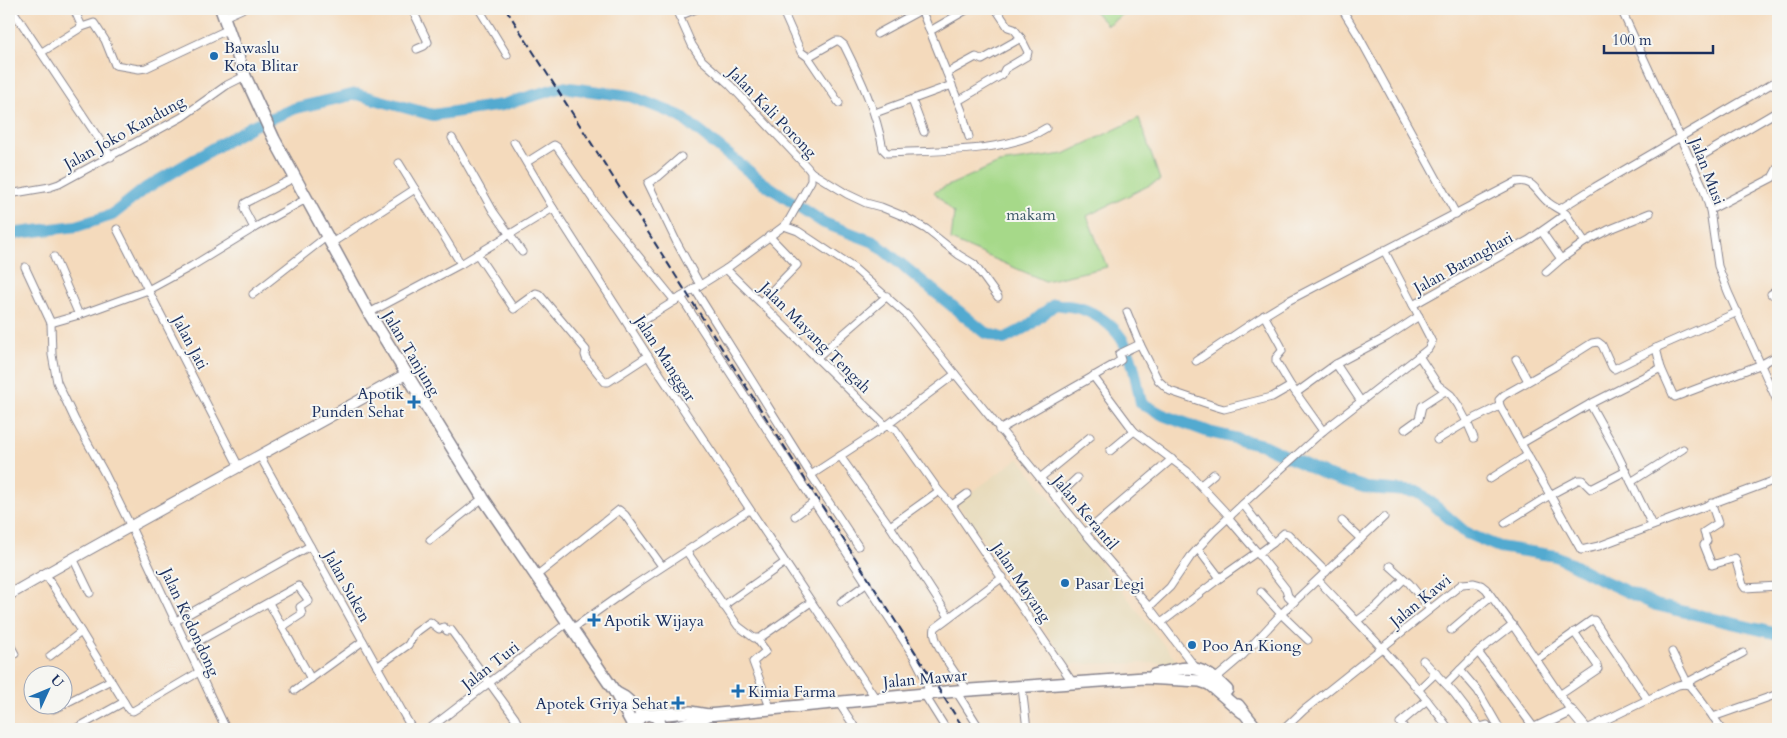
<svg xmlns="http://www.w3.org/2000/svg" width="1787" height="738" font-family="Cardo,serif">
<rect width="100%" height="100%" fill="#f6f6f2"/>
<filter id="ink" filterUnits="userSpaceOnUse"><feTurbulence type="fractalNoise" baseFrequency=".02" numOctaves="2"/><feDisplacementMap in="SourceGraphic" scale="10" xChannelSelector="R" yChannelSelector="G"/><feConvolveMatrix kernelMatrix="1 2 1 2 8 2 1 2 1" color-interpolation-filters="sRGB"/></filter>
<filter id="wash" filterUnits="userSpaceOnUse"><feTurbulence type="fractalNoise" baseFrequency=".0096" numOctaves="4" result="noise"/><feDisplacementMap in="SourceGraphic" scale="20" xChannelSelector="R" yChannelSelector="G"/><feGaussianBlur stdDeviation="1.12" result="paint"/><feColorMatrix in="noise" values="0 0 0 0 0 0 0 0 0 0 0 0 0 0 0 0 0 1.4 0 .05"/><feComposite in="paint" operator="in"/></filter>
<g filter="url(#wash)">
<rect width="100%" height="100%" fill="#f4dabc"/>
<path fill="#e7daba" d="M1019,458L1178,663L1069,664L957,503Z"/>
<g fill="#a6d989" stroke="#608474">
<path d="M1092,9H1131L1107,25Z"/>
<path d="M1139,118L1160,180L1087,216L1107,267L1045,281L951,240L954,213L934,192L999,163L1064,154Z"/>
</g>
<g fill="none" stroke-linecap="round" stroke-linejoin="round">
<path stroke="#53aad0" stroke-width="12" d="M9,237L18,233L77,226L112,215L146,188L252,126L296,108L356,94L433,115L502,105L562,87L630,96L680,116L762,182L824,223L874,242L984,332L1004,339L1027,327L1055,304C1064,306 1076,306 1085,310C1130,329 1132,360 1141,403L1163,415L1209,432L1263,445L1326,475L1367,488L1419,492L1466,533L1499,547L1556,556L1606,582L1656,605L1778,634"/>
</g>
</g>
<g filter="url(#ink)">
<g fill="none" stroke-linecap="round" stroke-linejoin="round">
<g stroke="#88848d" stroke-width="9">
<g id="street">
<path d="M12,9L111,157"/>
<path d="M74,9L82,27"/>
<path d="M412,9L428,42L424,46L417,49"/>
<path d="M479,9L507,55"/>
<path d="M782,9L801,52L808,57L836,41H839L844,45C861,79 876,111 883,149L887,153C934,150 1006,154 1046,128"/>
<path d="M921,9L962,111L969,137"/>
<path d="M1342,9L1358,35L1456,214"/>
<path d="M1621,9L1703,187L1710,210L1718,266L1728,292L1778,403"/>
<path d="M679,16L696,9"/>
<path d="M224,17L242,9"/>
<path d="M930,31L968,9"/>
<path d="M877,34L921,10"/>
<path d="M42,52L82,27L94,23L105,40L115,65L139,69L146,68L229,29"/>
<path d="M808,57L839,103"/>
<path d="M947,73L976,57L982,60L1021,38L1014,29L1008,27L996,9"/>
<path d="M912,100L924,132"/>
<path d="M958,101L1002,75L1005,69L1027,56L1028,52L1021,38"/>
<path d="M875,113L952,85"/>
<path d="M452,138L493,211L522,252"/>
<path d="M514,142L553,208"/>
<path d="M681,157L658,177L648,183L677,243L700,285"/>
<path d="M1693,161L1778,111"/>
<path d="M527,162L554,145L557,147L596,204L675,301"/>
<path d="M399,163L415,189"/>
<path d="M811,172L847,194L866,203L881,207L903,216L926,229L959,255L974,264L998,297"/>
<path d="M9,194L50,187L59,184L182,117L227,85L245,76"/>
<path d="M1560,209L1595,187L1778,80"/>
<path d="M1710,210L1772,178L1778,167"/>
<path d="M784,226L798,231L855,269L907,315L1085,533L1149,607L1195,667"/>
<path d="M254,228L306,199"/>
<path d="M117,229L239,467"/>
<path d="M1542,232L1561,259"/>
<path d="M1585,242L1608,230L1650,213"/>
<path d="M330,244L415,189L461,264"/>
<path d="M1384,250L1413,305"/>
<path d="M477,254L514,309L536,293L539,294L586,350L585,355L586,358L605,382H608L648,356"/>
<path d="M54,257L79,315"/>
<path d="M25,267L51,323L52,355L57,382L75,420L105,474L131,527L226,729"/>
<path d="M726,269L886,426L895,429L939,491L952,505L1073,683"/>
<path d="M1546,272L1561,259L1585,242L1566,214"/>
<path d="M694,288L811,475L858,546"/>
<path d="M253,294L326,237"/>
<path d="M1771,294L1778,290"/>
<path d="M681,297L913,655L926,680L929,694"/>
<path d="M761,302L797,265L769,236"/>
<path d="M1127,312L1140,344"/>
<path d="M369,313L461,264L553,208L648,356L876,699"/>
<path d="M1264,315L1281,346L1282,351L1276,358V361L1291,386L1323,431"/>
<path d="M51,323L79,315L148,290L192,266L254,228L244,209L245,203L294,178"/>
<path d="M630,329L726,269L784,226L789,220L811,181V172L807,167L730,85L702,60L692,45L676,9"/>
<path d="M1419,356L1438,385L1451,395L1458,405L1467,422L1500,406L1581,550L1599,546L1778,479"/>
<path d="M816,358L887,296"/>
<path d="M1516,359L1528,381"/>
<path d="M1336,364L1360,400"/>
<path d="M1661,368L1656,348L1738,312"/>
<path d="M1093,376L1134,431L1187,471L1230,517"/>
<path d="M1296,393L1336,364L1387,337L1419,316"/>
<path d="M1590,404L1614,447L1652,525"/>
<path d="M1500,406L1499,400L1504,395L1554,367L1592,343L1598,342L1602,345L1612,367L1614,369L1656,348"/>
<path d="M1405,429L1419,419L1422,406L1445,391"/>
<path d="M999,430L1115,364L1121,360L1119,354L1140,344L1158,380L1170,391L1217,407L1224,409L1272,397L1291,386"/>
<path d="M1437,440L1467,422L1474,438"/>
<path d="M1522,443L1590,404L1661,368L1673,395L1675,397L1762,364L1778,355"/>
<path d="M1110,451L1134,431"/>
<path d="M260,456L412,729"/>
<path d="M840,456L890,526L949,617"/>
<path d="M811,475L886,426L955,374"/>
<path d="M1040,478L1090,437"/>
<path d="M1490,479L1528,455"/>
<path d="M1631,482L1683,449"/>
<path d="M1201,485L1214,474"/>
<path d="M1056,498L1077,478"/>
<path d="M1711,503L1718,523L1704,532L1707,541L1704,545L1712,565L1735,558L1743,585L1745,588L1778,586"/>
<path d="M1243,504L1273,543L1284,533L1288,534L1326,572"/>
<path d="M952,505L967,494"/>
<path d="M795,516L814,502"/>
<path d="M1342,521L1361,539"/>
<path d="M1505,523L1550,495L1578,480H1582L1591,489L1626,471"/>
<path d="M890,526L939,491"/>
<path d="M1085,533L1172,459"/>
<path d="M430,540L483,498"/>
<path d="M687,552L738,626L754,638H760L811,602"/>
<path d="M1257,552L1286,589L1288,596L1294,602"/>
<path d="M1258,554L1273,543"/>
<path d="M73,558L90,593"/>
<path d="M1390,566L1409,583L1430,609"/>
<path d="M45,573L129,710L133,711L199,672"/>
<path d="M536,576L619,510L625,515L662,566"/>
<path d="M1220,578L1257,552L1228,518"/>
<path d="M1318,580C1363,628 1410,675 1449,729"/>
<path d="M1261,592L1281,614L1308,640"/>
<path d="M841,602L866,584"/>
<path d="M269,603L311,679"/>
<path d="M723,606L784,563"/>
<path d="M1149,607L1170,587L1191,556L1213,532L1258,490L1323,431L1428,349L1432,342L1413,305L1529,240L1566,214C1561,210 1554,207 1549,203C1537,194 1534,178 1516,182L1288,301L1260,318L1196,361"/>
<path d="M176,621L310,546"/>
<path d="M1357,621L1377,606L1404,579"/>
<path d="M1161,623L1220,578L1198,549"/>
<path d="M1513,625L1478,652L1535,729"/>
<path d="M572,629L630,588L749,510"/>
<path d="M1451,630L1491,596"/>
<path d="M757,639L766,651L753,662L771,710"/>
<path d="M9,643L15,654"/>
<path d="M188,647L298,586L309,601L300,607L302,614L282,627"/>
<path d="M1672,652L1687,682"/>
<path d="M50,656L81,632"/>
<path d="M1537,659L1592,620H1594L1648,700"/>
<path d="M1423,660L1454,693L1480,727L1487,725L1490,729"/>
<path d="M377,667L408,645L415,633L430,622L439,629L444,627L447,631L451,630L515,718L517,722L511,729"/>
<path d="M1460,670L1478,691L1500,729"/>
<path d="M1215,679L1243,655L1281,614L1384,517"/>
<path d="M1446,684L1478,652"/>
<path d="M1684,684L1743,653"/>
<path d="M1022,687L1027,729"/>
<path d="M295,690L363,641"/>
<path d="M1418,690L1436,673"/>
<path d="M956,691L980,729"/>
<path d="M968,691C959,678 930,642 935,628L1003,577"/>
<path d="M924,694L946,729"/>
<path d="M1561,694L1598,669L1597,665L1574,632"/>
<path d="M839,703L856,729"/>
<path d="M62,705L111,680"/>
<path d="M53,709L61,706"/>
<path d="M1713,717L1778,694"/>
<path d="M75,729L124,702"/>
<path d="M429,729L567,623"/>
<path d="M1284,729L1304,710L1462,584L1474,583L1481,585L1486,589L1516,630L1571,711"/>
<path d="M1405,729L1400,723L1427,700"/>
<path d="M1587,729L1678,685L1684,684L1689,685L1694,691L1722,729"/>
</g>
</g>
<g stroke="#88848d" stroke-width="12">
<g id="secondary">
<path d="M9,595C140,519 274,449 406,374"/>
<path d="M1534,729L1571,711L1586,729"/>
</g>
</g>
<g stroke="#88848d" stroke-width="14">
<g id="primary">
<path d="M221,9L245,76L274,139L369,313L483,498L615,692L635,729"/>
<path d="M1154,675C1189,665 1201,663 1227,690"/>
<path d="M615,692L624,697L645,715"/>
<path d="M1238,705L1257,729"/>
<path d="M653,715L690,712L708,715L956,691L1145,678L1200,681L1209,684L1242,712"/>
<path d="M636,729L638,719C645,713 653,713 659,720L661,729"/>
<path d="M667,729L702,719L708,715"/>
</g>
</g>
<use href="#street" stroke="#fff" stroke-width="7"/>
<use href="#secondary" stroke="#fff" stroke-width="10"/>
<use href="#primary" stroke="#fff" stroke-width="11"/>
<path stroke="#1b2f5e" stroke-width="2" stroke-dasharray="8 4" stroke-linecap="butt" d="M506,9L964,729"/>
</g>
</g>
<g fill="#1f6fb2" stroke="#f6f6f2" stroke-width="2">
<circle cx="214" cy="56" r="5"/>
<path d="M411.5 394.5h5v5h5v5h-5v5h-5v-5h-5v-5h5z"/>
<circle cx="1065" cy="583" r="5"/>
<path d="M591.5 612.5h5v5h5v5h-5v5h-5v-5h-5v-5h5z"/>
<circle cx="1192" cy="645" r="5"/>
<path d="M735.5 683.5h5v5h5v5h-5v5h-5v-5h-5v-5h5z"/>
<path d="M675.5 695.5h5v5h5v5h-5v5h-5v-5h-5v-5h5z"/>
</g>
<g text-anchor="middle" stroke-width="4" stroke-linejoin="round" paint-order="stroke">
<g font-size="16" fill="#1b2f5e" stroke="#f6f6f2" text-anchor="start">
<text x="224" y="53">Bawaslu<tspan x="224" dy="18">Kota Blitar</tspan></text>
<text x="404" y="399" text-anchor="end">Apotik<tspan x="404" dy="18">Punden Sehat</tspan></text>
<text x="1075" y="589">Pasar Legi</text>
<text x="604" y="626">Apotik Wijaya</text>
<text x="1202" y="651">Poo An Kiong</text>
<text x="748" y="697">Kimia Farma</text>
<text x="668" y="709" text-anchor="end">Apotek Griya Sehat</text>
</g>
<g font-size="16" fill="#1b2f5e" stroke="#f6f6f2">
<text transform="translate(773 112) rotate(46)" y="6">Jalan Kali Porong</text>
<text transform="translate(124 132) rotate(-29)" y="6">Jalan Joko Kandung</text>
<text transform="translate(1708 171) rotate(69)" y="6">Jalan Musi</text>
<text transform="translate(1463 262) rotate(-29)" y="6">Jalan Batanghari</text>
<text transform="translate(816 337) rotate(45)" y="6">Jalan Mayang Tengah</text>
<text transform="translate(191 342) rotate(62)" y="6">Jalan Jati</text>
<text transform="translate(412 353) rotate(59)" y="6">Jalan Tanjung</text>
<text transform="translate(666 358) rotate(57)" y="6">Jalan Manggar</text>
<text transform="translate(1086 512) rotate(50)" y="6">Jalan Kerantil</text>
<text transform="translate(1022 582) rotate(56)" y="6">Jalan Mayang</text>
<text transform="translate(348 586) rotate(61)" y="6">Jalan Suken</text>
<text transform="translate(1420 600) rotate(-39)" y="6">Jalan Kawi</text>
<text transform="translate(191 622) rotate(65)" y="6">Jalan Kedondong</text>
<text transform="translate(490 665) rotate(-38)" y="6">Jalan Turi</text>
<text transform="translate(925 678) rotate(-5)" y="6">Jalan Mawar</text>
</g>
<g font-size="16" fill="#3e5a69" stroke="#f6f6f2">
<text x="1031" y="220">makam</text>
</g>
</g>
<rect width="1787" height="738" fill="none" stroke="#f6f6f2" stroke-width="30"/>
<g transform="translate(48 690) rotate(46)"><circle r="24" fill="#f6f6f2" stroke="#9ea6b7"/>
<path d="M0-4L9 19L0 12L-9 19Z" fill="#1f6fb2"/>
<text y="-8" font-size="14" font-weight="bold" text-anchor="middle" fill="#1b2f5e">U</text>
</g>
<path d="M1604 45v8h109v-8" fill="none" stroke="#1b2f5e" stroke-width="2.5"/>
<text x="1612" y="45" font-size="15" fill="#1b2f5e" stroke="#f6f6f2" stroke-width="4" paint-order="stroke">100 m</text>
</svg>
